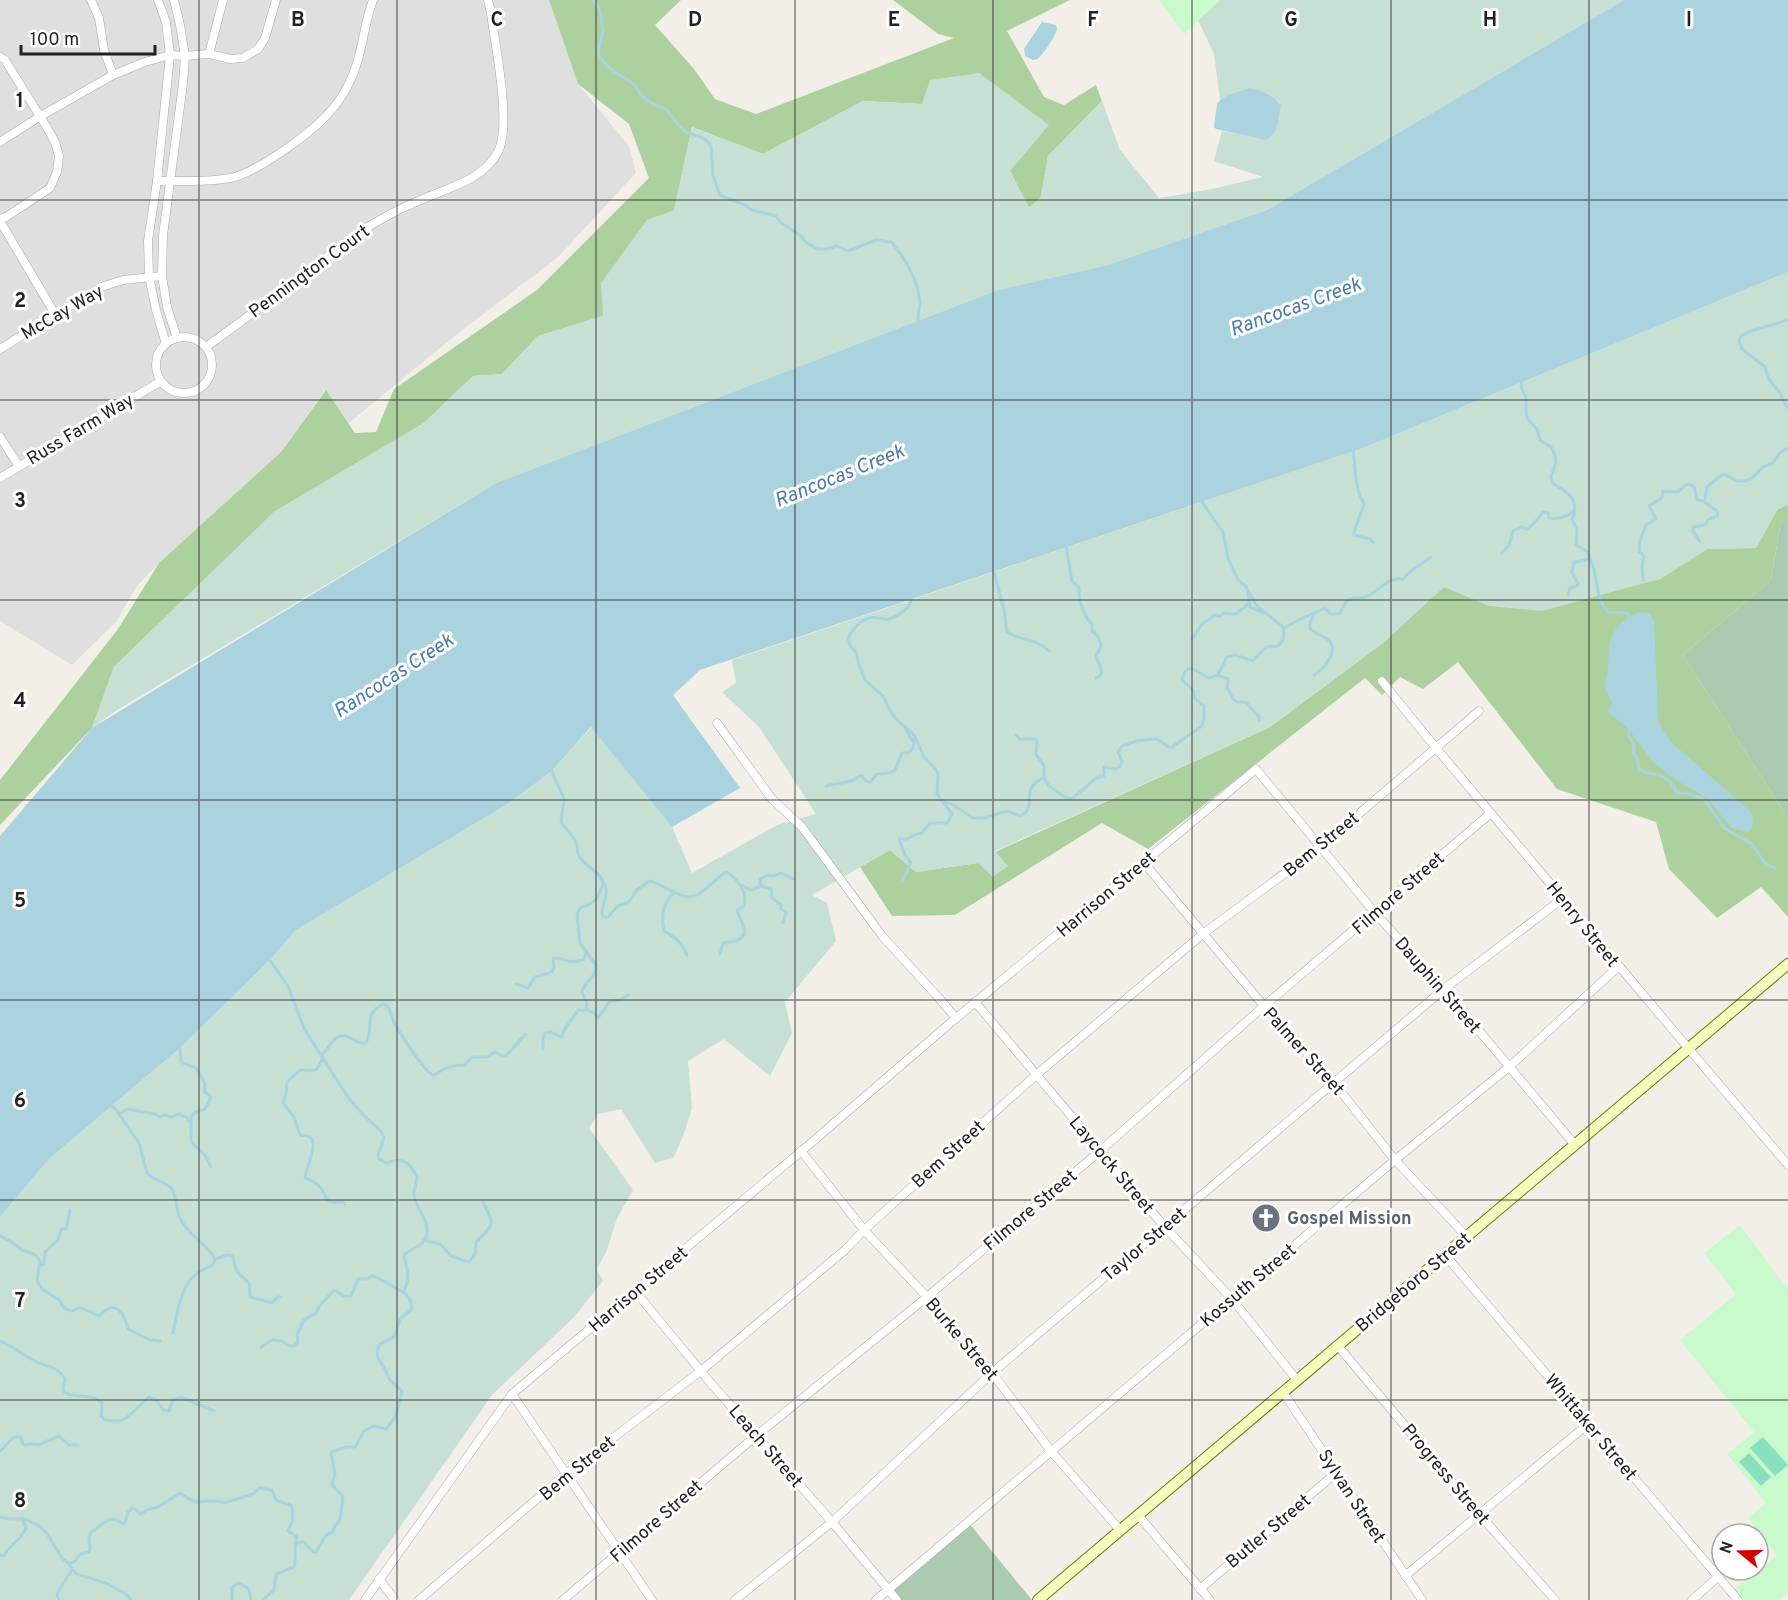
<svg xmlns="http://www.w3.org/2000/svg" width="1788" height="1600" font-family="Overpass,sans-serif">
<rect width="100%" height="100%" fill="#f2efe9"/>
<path fill="#e0dfdf" d="M0,0H549L578,84L629,146L636,173L557,258L452,338L349,423L325,390L281,452L159,563L137,586L116,622L72,665L0,621Z"/>
<g fill="#add19e">
<path d="M549,0H681L655,25L694,69L715,99L756,114L954,38L938,34L893,0H1070L1007,31L1044,97L1064,105L1096,85L1102,101L1048,156L1041,197L1029,208L1010,171L922,104L863,101L763,154L692,127L674,211L647,220L603,316L538,336L502,374L473,376L424,423L274,512L114,667L92,728L0,825V780L118,629L159,563L281,452L326,390L355,433L376,432L394,389L537,290L649,178L629,124L578,84Z"/>
<path d="M1788,504V518L1781,521L1771,580L1683,655L1788,818V917L1761,887L1717,918L1669,869L1656,822L1557,789L1458,662L1423,689L1400,677L1382,695L1365,678L1148,849L1102,823L955,915L892,916L860,867L890,850L916,872L978,863L995,852L1270,727L1384,642L1444,586L1489,606L1660,579L1707,549L1756,548L1777,510Z"/>
</g>
<g fill="#c6e0d4">
<path d="M1220,0H1624L1267,210L1108,265L998,290L496,483L117,710L92,728L114,667L274,512L424,423L473,376L502,374L538,336L603,316L601,283L647,220L674,210L692,127L763,154L863,101L922,104L930,80L979,73L1049,125L1010,171L1029,208L1041,197L1048,156L1102,101L1120,150L1159,198L1212,189L1263,177L1214,161L1222,131L1263,139L1270,138L1280,103C1275,99 1270,94 1263,92C1253,89 1228,94 1220,100L1214,54L1198,20Z"/>
<path d="M1788,272V504L1777,510L1756,548L1707,549L1660,579L1542,611L1489,606L1444,587L1384,642L1270,727L995,851L1008,866L993,877L978,863L916,872L890,850L812,895L827,903L836,941L785,1002L792,1033L770,1076L724,1039L688,1061L692,1108L685,1131L674,1157L655,1163L621,1109L598,1114L589,1128L633,1190L617,1218L607,1250L597,1269L603,1281L574,1317L492,1395L349,1600H0V1217L49,1159L180,1048L270,960L296,930L506,805L552,771L592,727L672,827L692,873L777,825L816,814L759,727L722,692L736,683L732,660L1363,448Z"/>
</g>
<g fill="#aacbaf">
<path d="M1788,518V818L1683,655L1771,580L1781,521Z"/>
<path d="M968,1522L1032,1600H897L889,1590Z"/>
</g>
<g fill="#c8facc">
<path d="M1159,0H1220L1184,34Z"/>
<path d="M1740,1225L1788,1290V1592L1779,1600H1744L1735,1589L1777,1555L1748,1518L1766,1503L1727,1454L1754,1432L1680,1340L1736,1294L1704,1253Z"/>
</g>
<g fill="#88e0be">
<path d="M1763,1437L1788,1465L1775,1476L1750,1448Z"/>
<path d="M1749,1453L1771,1477L1761,1486L1739,1462Z"/>
</g>
<g fill="#aad3df">
<path d="M1624,0H1788V272L1363,448L700,670L673,695L740,788L672,827L591,727L552,771L506,805L296,930L270,960L180,1048L49,1159L0,1217V836L92,728L496,483L998,290L1108,265L1267,210Z"/>
<path d="M1042,22L1056,25L1057,29C1054,39 1045,51 1038,59L1033,60L1025,56L1024,49Z"/>
<path d="M1250,88C1262,90 1273,95 1281,105C1278,117 1279,134 1266,140L1216,129L1214,127L1217,104L1220,100L1228,95Z"/>
<path d="M1643,612L1650,614L1654,621L1658,719L1662,729L1671,742L1750,811C1754,818 1755,828 1747,832L1732,828L1707,798L1673,778L1651,760L1628,728L1608,712L1609,708L1613,704C1611,698 1606,694 1605,687C1604,680 1608,675 1608,669C1610,648 1605,638 1623,622C1630,616 1633,614 1643,612Z"/>
</g>
<g fill="none" stroke-linecap="round" stroke-linejoin="round">
<g stroke="#aad3df" stroke-width="3">
<path d="M593,0L600,10L603,31L598,50L599,56L609,68L634,84L641,95L648,101L666,109L680,127L686,132L703,138L708,142L711,147L713,176L720,195L745,205L752,210L776,216L781,223L800,235L807,243L818,249H828L837,246L848,251L876,240L891,242C906,259 917,278 920,301C920,309 916,316 919,325"/>
<path d="M1788,320L1748,332L1741,336L1739,341L1742,349L1765,367L1768,378L1780,393L1788,409"/>
<path d="M1522,380L1521,386L1526,398V414L1528,419L1537,429L1540,440L1551,447L1555,455L1556,462L1551,477L1553,483C1557,487 1561,488 1566,492C1576,499 1576,510 1572,520L1577,528L1576,545L1588,552C1589,559 1593,564 1594,570C1598,585 1597,600 1608,612L1627,613L1630,618"/>
<path d="M1353,449C1355,463 1355,492 1364,503C1362,515 1355,524 1354,535L1370,539L1373,542"/>
<path d="M1199,498L1223,532L1228,558L1238,580L1246,587L1256,605L1284,628"/>
<path d="M1703,501L1705,499L1707,487L1721,475H1726L1737,481H1745L1751,479L1763,467L1773,463L1780,453L1788,448"/>
<path d="M1066,546L1072,581L1079,588C1078,601 1084,616 1092,624V631L1098,636L1101,646L1096,656C1098,663 1103,668 1101,675L1096,678"/>
<path d="M1502,553L1509,545L1513,531L1521,527L1527,529C1533,524 1539,519 1543,512L1548,513L1549,518C1556,520 1570,516 1575,510"/>
<path d="M993,568L1004,610L1007,632C1020,641 1036,638 1049,651"/>
<path d="M1643,580L1642,566L1644,557L1642,554L1639,552L1640,541L1646,525L1656,519L1649,506L1662,498L1663,491L1678,492L1687,484L1694,486L1697,500L1703,501L1717,511L1718,516L1709,519L1705,525L1693,527V531L1700,542"/>
<path d="M1248,593L1250,607L1264,613"/>
<path d="M1568,595L1570,588L1577,586L1578,584L1572,572L1574,562L1586,560L1589,558"/>
<path d="M1284,628C1297,620 1313,614 1325,608L1330,614H1339C1343,610 1344,602 1350,599C1355,597 1360,599 1365,597C1379,593 1386,576 1403,579L1412,570L1431,557"/>
<path d="M1192,639L1202,624L1215,615L1220,616L1224,613L1236,614L1249,603"/>
<path d="M1218,675L1227,657L1235,655L1253,661L1266,647L1278,646L1283,640L1284,628"/>
<path d="M1314,675C1324,669 1341,649 1327,639C1321,635 1317,635 1310,629V623L1314,614"/>
<path d="M1630,726L1628,734L1634,745L1633,753L1638,759C1638,780 1652,769 1665,778C1671,781 1674,787 1677,793H1685L1704,799L1724,828L1752,844L1764,862L1775,868"/>
<path d="M1016,735L1020,739H1034L1036,740L1037,745L1036,754L1044,766V778L1049,786L1065,797L1072,799L1096,778L1104,776V767L1116,769L1120,767L1122,761L1118,752L1122,746L1136,741L1157,739L1169,747H1172L1202,726L1204,718V706L1194,698V691L1182,680C1186,659 1198,673 1209,678L1218,675L1228,679L1227,688L1230,692L1233,699L1238,702H1246L1259,717V720"/>
<path d="M550,767L564,799L561,822C566,829 572,835 576,842C578,846 576,851 579,856C587,869 601,870 606,889C608,899 599,908 603,917H608L618,906L629,902L637,890L649,881C663,883 683,903 697,895C708,889 716,878 726,872C738,878 748,893 744,906L737,910C739,920 752,934 738,940C733,942 728,942 723,943L720,954"/>
<path d="M826,786C834,784 846,783 853,780C856,778 858,776 862,776L866,781L870,782L877,774L890,773L895,770L902,753H909L913,748L914,742L909,736L906,728"/>
<path d="M944,801L955,806L973,818H984L1007,811L1020,816C1040,807 1017,789 1044,778"/>
<path d="M903,880L911,863L904,853L899,839H907L914,835L922,833L930,823H947L952,814L937,794L938,774L936,770L924,757L914,735L898,721L891,712L883,696L865,680L859,665L856,653L850,645L848,638C852,630 860,620 869,618C875,616 882,620 888,619C898,617 911,608 912,597"/>
<path d="M741,885L751,890L761,886L771,889L772,898L781,905V909L786,912L783,923"/>
<path d="M760,886V879L769,875L773,876L781,873L794,879"/>
<path d="M675,892C662,903 661,916 664,931C676,938 683,944 687,955"/>
<path d="M269,959L288,986L304,1028L313,1043L348,1097L365,1117L381,1131L384,1138L378,1155L379,1159L386,1163C403,1157 408,1161 417,1176C417,1182 414,1189 414,1195C415,1210 435,1224 424,1241C419,1247 410,1249 404,1255C406,1272 412,1272 404,1291"/>
<path d="M516,984L528,988L535,977L552,972L554,967L553,960L554,958C568,959 567,964 583,960L587,953"/>
<path d="M586,1009L587,1003L582,992C585,980 596,979 596,965L580,943L577,914L581,907C595,905 599,896 603,884"/>
<path d="M178,1046L180,1048L181,1061L183,1063L196,1068L205,1083L204,1091L211,1097L205,1109L194,1113L191,1117V1139L192,1143L205,1155L211,1167"/>
<path d="M543,1049V1038L545,1033L550,1032L562,1037L564,1030L578,1010L583,1011L586,1009L594,1013L598,1018L610,1001L620,1000L628,995"/>
<path d="M321,1055C329,1050 330,1040 338,1037C351,1032 351,1044 366,1043C374,1029 363,1013 383,1004L388,1006C391,1012 391,1018 395,1024C400,1033 426,1075 434,1075C438,1074 439,1072 442,1070C450,1066 456,1065 465,1065L472,1057H487L495,1052L502,1056H506C513,1049 518,1041 526,1034"/>
<path d="M323,1058C315,1074 316,1071 300,1070L287,1082L286,1094L283,1103L294,1117L300,1135C303,1136 307,1135 310,1137C319,1143 306,1168 305,1178C310,1180 316,1183 319,1186C329,1196 321,1204 343,1202L345,1204"/>
<path d="M110,1104L117,1111L139,1143L147,1173C153,1181 165,1181 171,1188C178,1197 175,1211 181,1220C190,1237 207,1244 215,1259"/>
<path d="M120,1114L127,1109L155,1114L160,1117L165,1115L172,1117L178,1114L187,1117L188,1121L190,1122"/>
<path d="M0,1236L12,1242L22,1250L34,1254L38,1258L40,1261L37,1281L42,1289L59,1300L64,1308L71,1311L79,1308L84,1309L99,1316C102,1314 104,1311 107,1309C120,1302 126,1321 128,1329L150,1340L160,1341"/>
<path d="M424,1240L440,1244L451,1256L469,1262L475,1254L476,1242C496,1223 494,1225 483,1202"/>
<path d="M39,1266L44,1264L45,1252L58,1240L61,1229H66L70,1210"/>
<path d="M173,1333C177,1315 180,1287 196,1274C200,1270 208,1268 213,1265L215,1259C222,1258 227,1252 233,1257C237,1275 236,1271 249,1283L250,1297L272,1303L277,1297H281"/>
<path d="M0,1341C12,1346 22,1354 33,1360C46,1368 57,1364 65,1379L63,1389L64,1392C77,1400 88,1391 102,1403L101,1416L105,1420L119,1421L125,1419L149,1397L156,1400L163,1410L169,1411L173,1400L181,1397L214,1411"/>
<path d="M261,1347L274,1339L278,1341H282L289,1346H294L298,1342L297,1335L304,1320L316,1313L320,1305L334,1290L344,1296H351L358,1279H366L372,1276C379,1277 384,1282 390,1285C401,1291 414,1296 411,1310L400,1319L394,1337L380,1344L377,1351L378,1358L385,1369L389,1379L402,1391L396,1416L386,1429L374,1426L364,1431L355,1447H346L331,1452L335,1474L332,1485L343,1497L340,1520L335,1526L333,1532L326,1535L316,1552H313L304,1542H299L296,1544"/>
<path d="M0,1451C9,1445 9,1435 21,1437L23,1444L25,1445L32,1444L38,1445L59,1436L69,1445H78"/>
<path d="M0,1517L10,1519H25L38,1525L46,1532L62,1558L69,1564L76,1574L106,1583L126,1594L131,1600"/>
<path d="M0,1555L4,1556C9,1544 21,1541 26,1528L22,1518"/>
<path d="M69,1564L75,1561L80,1554L89,1552C93,1544 85,1541 91,1532C103,1526 109,1512 123,1524L125,1523L128,1512L132,1508L136,1510L140,1514L147,1510L158,1507L180,1493C185,1496 189,1500 194,1501C205,1503 214,1498 224,1503L253,1494L259,1488L272,1490L276,1500L292,1506L293,1519L288,1531L297,1537C293,1546 297,1557 294,1567L276,1574L274,1590L263,1600"/>
<path d="M59,1600L57,1595C58,1589 68,1577 72,1570"/>
<path d="M232,1600V1588L238,1583C249,1587 250,1590 251,1600"/>
</g>
<g stroke="#a9a9a9" stroke-width="9">
<g id="street">
<path d="M91,0L99,18L104,50L113,75"/>
<path d="M158,0L166,22L170,55L157,181L148,241L149,276L156,310L166,344"/>
<path d="M174,0L180,25L185,56L183,84L163,235L162,276L167,307L177,338"/>
<path d="M209,54L223,0"/>
<path d="M0,57L5,60L46,126L55,142L59,156L57,172L50,188L6,217L0,219"/>
<path d="M0,142L39,117L113,75L145,62L170,55L185,56L209,54L231,59L243,58L258,49L265,38L276,0"/>
<path d="M157,181C181,180 205,183 230,178C256,173 307,136 325,117C336,106 345,93 351,79C363,54 363,26 373,0"/>
<path d="M0,221L55,314"/>
<circle cx="184" cy="365" r="28"/>
<path d="M206,347C239,323 272,299 305,274C329,256 351,236 378,221C392,213 408,205 423,199C450,187 483,180 498,152C512,125 495,45 491,13L488,0"/>
<path d="M0,349L101,287L123,280L162,276"/>
<path d="M0,437L19,466"/>
<path d="M0,478L161,381"/>
<path d="M1382,681C1430,743 1482,802 1533,863C1617,964 1702,1065 1788,1165"/>
<path d="M717,723L772,799L802,827L883,937L938,997L956,1018"/>
<path d="M1144,863L1264,1006L1334,1083L1395,1160L1467,1237"/>
<path d="M975,1002L1164,1226L1232,1299L1297,1380"/>
<path d="M801,1151L864,1230L927,1297L992,1373L1051,1451L1120,1530"/>
<path d="M1445,1255L1738,1600"/>
<path d="M635,1291L709,1381L832,1522L897,1600"/>
<path d="M1338,1346L1479,1514L1555,1600"/>
<path d="M1283,1392L1422,1600"/>
<path d="M512,1394L652,1600"/>
<path d="M1138,1515L1210,1600"/>
<path d="M1405,1576L1588,1424"/>
<path d="M379,1579L395,1600"/>
<path d="M1200,1589L1337,1472"/>
<path d="M365,1600L512,1394L804,1149L948,1025L1256,769L1375,913L1444,989L1575,1145"/>
<path d="M419,1600L566,1474L702,1370L845,1250L864,1230L1036,1075L1204,933L1319,848L1479,711"/>
<path d="M563,1600L757,1435L927,1297L1100,1151L1264,1006L1491,813"/>
<path d="M735,1600L832,1522L992,1373L1444,989L1562,899"/>
<path d="M876,1600L1395,1160L1509,1067L1618,967"/>
<path d="M1692,1600L1718,1577"/>
</g>
</g>
<g stroke="#707d05" stroke-width="12">
<path id="secondary" d="M1038,1600L1788,964"/>
</g>
<use href="#street" stroke="#fff" stroke-width="8"/>
<use href="#secondary" stroke="#f7fabf" stroke-width="10"/>
</g>
<path fill="none" stroke="#222" stroke-width="1.5" stroke-opacity="0.55" d="M199,0V1600M397,0V1600M596,0V1600M795,0V1600M993,0V1600M1192,0V1600M1391,0V1600M1589,0V1600M0,200H1788M0,400H1788M0,600H1788M0,800H1788M0,1000H1788M0,1200H1788M0,1400H1788"/>
<defs>
<g id="church-disc" transform="scale(1.5)"><circle r="9.5" fill="#6b7280" stroke="#fff"/><path d="M-1.2-6h2.4v3.5h3.3v2.4h-3.3V6h-2.4V-.1h-3.3v-2.4h3.3Z" fill="#fff"/></g>
</defs>
<g fill-rule="evenodd">
<use href="#church-disc" x="1266" y="1218"/>
</g>
<g text-anchor="middle" stroke-width="6" stroke-linejoin="round" paint-order="stroke">
<g font-size="18" fill="#222" stroke="#fff">
<text transform="translate(309 271) rotate(-36)" y="6">Pennington Court</text>
<text transform="translate(62 312) rotate(-30)" y="6">McCay Way</text>
<text transform="translate(80 429) rotate(-31)" y="6">Russ Farm Way</text>
<text transform="translate(1321 844) rotate(-39)" y="6">Bem Street</text>
<text transform="translate(1398 893) rotate(-41)" y="6">Filmore Street</text>
<text transform="translate(1106 894) rotate(-40)" y="6">Harrison Street</text>
<text transform="translate(1583 924) rotate(51)" y="6">Henry Street</text>
<text transform="translate(1438 985) rotate(49)" y="6">Dauphin Street</text>
<text transform="translate(1304 1051) rotate(48)" y="6">Palmer Street</text>
<text transform="translate(948 1154) rotate(-42)" y="6">Bem Street</text>
<text transform="translate(1112 1165) rotate(50)" y="6">Laycock Street</text>
<text transform="translate(1030 1210) rotate(-40)" y="6">Filmore Street</text>
<text transform="translate(1144 1244) rotate(-40)" y="6">Taylor Street</text>
<text transform="translate(1413 1282) rotate(-40)" y="6">Bridgeboro Street</text>
<text transform="translate(1248 1285) rotate(-40)" y="6">Kossuth Street</text>
<text transform="translate(638 1289) rotate(-40)" y="6">Harrison Street</text>
<text transform="translate(962 1339) rotate(50)" y="6">Burke Street</text>
<text transform="translate(1591 1427) rotate(50)" y="6">Whittaker Street</text>
<text transform="translate(766 1446) rotate(49)" y="6">Leach Street</text>
<text transform="translate(577 1468) rotate(-39)" y="6">Bem Street</text>
<text transform="translate(1446 1474) rotate(50)" y="6">Progress Street</text>
<text transform="translate(1352 1496) rotate(57)" y="6">Sylvan Street</text>
<text transform="translate(656 1521) rotate(-41)" y="6">Filmore Street</text>
<text transform="translate(1268 1531) rotate(-40)" y="6">Butler Street</text>
</g>
<g font-size="18" font-weight="bold" fill="#5b616d" stroke="#fff" text-anchor="start">
<text x="1287" y="1224">Gospel Mission</text>
</g>
<g font-size="20" font-style="italic" fill="#4a7aab" stroke="#fff">
<text transform="translate(1295 306) rotate(-20)" y="7">Rancocas Creek</text>
<text transform="translate(839 475) rotate(-22)" y="7">Rancocas Creek</text>
<text transform="translate(393 675) rotate(-33)" y="7">Rancocas Creek</text>
</g>
</g>
<g font-size="20" text-anchor="middle" font-weight="bold" fill="#222" stroke="#fff" stroke-width="6" stroke-linejoin="round" paint-order="stroke">
<text x="298" y="26">B</text>
<text x="497" y="26">C</text>
<text x="695" y="26">D</text>
<text x="894" y="26">E</text>
<text x="1093" y="26">F</text>
<text x="1291" y="26">G</text>
<text x="1490" y="26">H</text>
<text x="1689" y="26">I</text>
<text x="20" y="107">1</text>
<text x="20" y="307">2</text>
<text x="20" y="507">3</text>
<text x="20" y="707">4</text>
<text x="20" y="907">5</text>
<text x="20" y="1107">6</text>
<text x="20" y="1307">7</text>
<text x="20" y="1507">8</text>
</g>
<g transform="translate(1740 1552) rotate(289)"><circle r="28" fill="#ffffff" stroke="#a7a7a7" stroke-width="1.5"/>
<path d="M0-4.5L10 22L0 15L-10 22Z" fill="#d40000"/>
<text y="-9" font-size="16" font-weight="bold" text-anchor="middle" fill="#222222">N</text>
</g>
<path d="M21 45v9h134v-9" fill="none" stroke="#222222" stroke-width="3"/>
<text x="30" y="45" font-size="18" fill="#222222" stroke="#ffffff" stroke-width="4.5" paint-order="stroke">100 m</text>
</svg>
